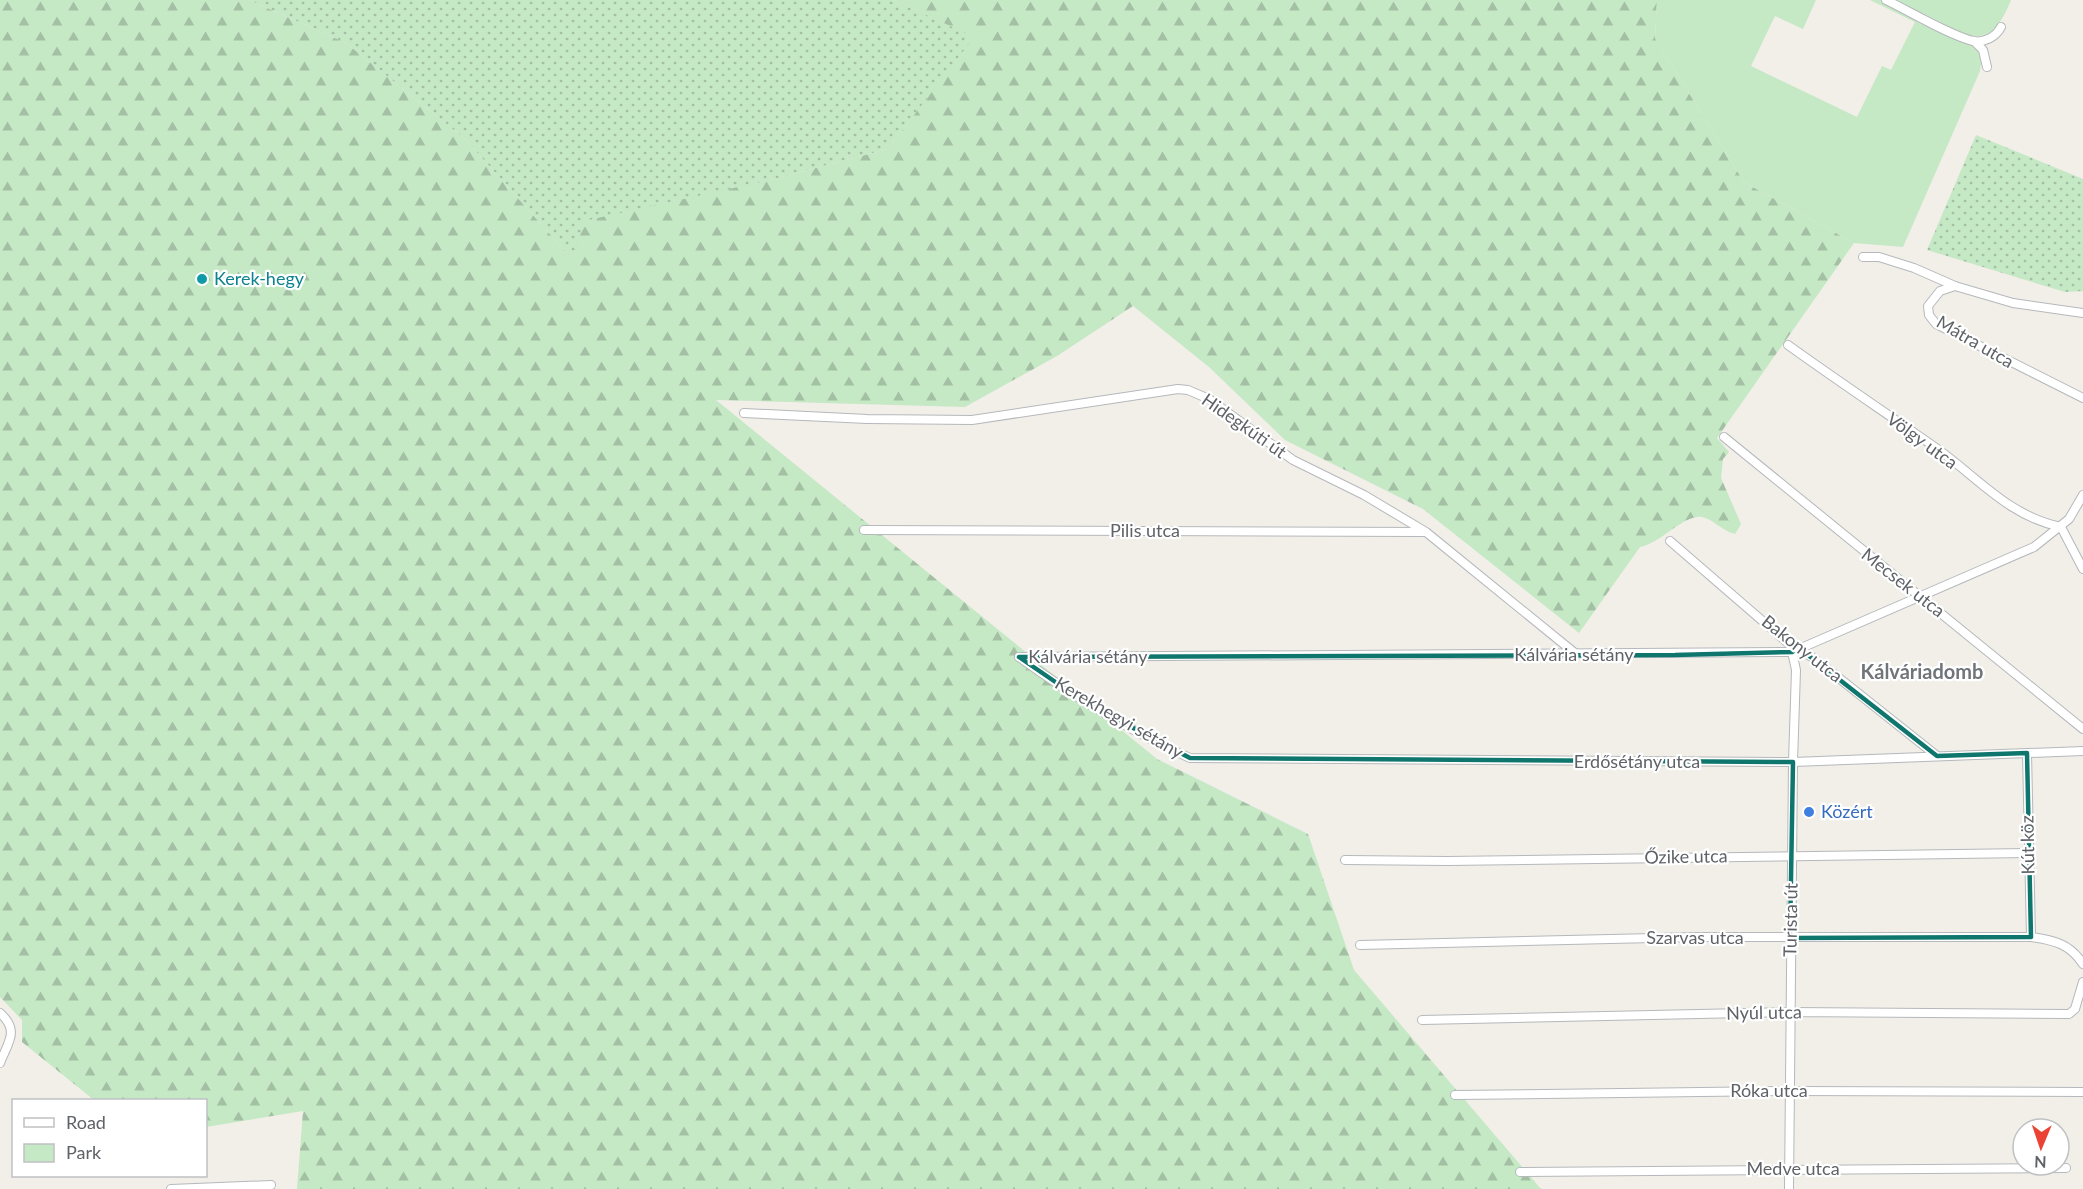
<svg xmlns="http://www.w3.org/2000/svg" width="2083" height="1189" font-family="Lato,sans-serif">
<defs>
<pattern id="grass-dots" width="8" height="8" patternUnits="userSpaceOnUse" patternTransform="scale(1.5)"><rect width="8" height="8" fill="#c5e8c5"/><path d="M2 2h.1M6 6h.1" fill="none" stroke="#a3c0a4" stroke-width="1.8" stroke-linecap="round"/></pattern>
<pattern id="forest-firs" width="22" height="20" patternUnits="userSpaceOnUse" patternTransform="scale(1.5)"><rect width="22" height="20" fill="#c5e8c5"/><path d="M5 1l3.5 6h-7zM16 11l3.5 6h-7z" fill="#a3c0a4"/></pattern>
</defs>
<rect width="100%" height="100%" fill="#f1efe8"/>
<g fill="url(#grass-dots)">
<path d="M249,0H894L975,37L888,149L770,180L573,260L465,139L346,43Z"/>
<path d="M1976,135L2083,179V291L2065,292L1927,250Z"/>
</g>
<path fill="url(#forest-firs)" d="M0,0H249L346,43L465,139L573,260L584,221L770,180L888,149L974,37L894,0H1657L1655,38L1744,182L1854,243L1717,438L1729,452L1723,459L1721,478L1741,524L1735,534C1722,531 1713,519 1702,517C1684,514 1660,544 1640,547L1579,633L1423,509L1285,440L1209,367L1133,306L1057,356L965,407L716,400L1157,759L1308,834L1354,970L1541,1189H297L303,1111L206,1127V1100H94L22,1042V1020L0,997Z"/>
<path fill="#c5e8c5" d="M1657,0H1816L1803,29L1775,16L1751,66L1857,117L1882,66L1891,70L1915,22L1870,0H2011C1988,58 1965,33 1922,13L1917,22C1931,30 1969,39 1978,52C1982,58 1981,65 1980,71L1903,247L1854,243L1744,182L1655,38Z"/>
<g fill="none" stroke-linecap="round" stroke-linejoin="round">
<g stroke="#b5b8bc" stroke-width="10">
<g id="minor">
<path d="M1886,0C1909,11 1951,36 1973,41C1984,43 1996,37 2001,27"/>
<path d="M1974,41L1983,50L1987,67"/>
<path d="M1863,257H1879L1914,268L1955,286L2013,303L2083,313"/>
<path d="M1955,286L1940,291L1928,306L1929,315L1936,324L2083,398"/>
<path d="M1788,345C1838,381 1889,415 1939,450C1979,479 2009,516 2061,527"/>
<path d="M744,413L867,419L972,420L1178,389L1188,390L1209,399L1293,460L1364,495L1426,532L1576,654"/>
<path d="M1724,437L2083,729"/>
<path d="M2061,527L2083,569"/>
<path d="M864,530L1425,532"/>
<path d="M1670,541L1788,643L1815,659L1937,756"/>
<path d="M1019,657L1792,652L2034,547L2069,519L2083,495"/>
<path d="M1019,657C1073,696 1129,731 1190,758L1793,762L2083,751"/>
<path d="M2027,753L2031,937"/>
<path d="M1345,860L1447,861L2028,853"/>
<path d="M1360,945L1697,937H2031C2054,940 2070,944 2083,964"/>
<path d="M0,1013C20,1031 8,1042 0,1063"/>
<path d="M1422,1020L1790,1012L2069,1014L2075,1009L2083,982"/>
<path d="M1455,1095L1789,1091L2083,1092"/>
<path d="M1520,1172L2066,1168"/>
<path d="M171,1189L271,1185"/>
<path d="M1789,1189L1793,762L1796,670L1792,652"/>
</g>
</g>
<use href="#minor" stroke="#fff" stroke-width="8"/>
</g>
<path fill="none" stroke="#0f766e" stroke-width="4.5" stroke-linejoin="round" d="M1799,648L1937,756L2027,753L2031,937L1790,938L1793,762L1190,758L1086,703L1019,657L1675,655L1792,652Z"/>
<circle fill="#0f9aa8" stroke="#fff" stroke-width="2" cx="202" cy="279" r="6"/>
<circle fill="#3f7fe0" stroke="#fff" stroke-width="2" cx="1809" cy="812" r="6"/>
<g text-anchor="middle" stroke-width="4.5" stroke-linejoin="round" paint-order="stroke">
<g font-size="18" fill="#0d838f" stroke="#fff" text-anchor="start">
<text x="214" y="285">Kerek-hegy</text>
</g>
<g font-size="18" fill="#5f6368" stroke="#fff">
<text transform="translate(1975 342) rotate(30)" y="6">Mátra utca</text>
<text transform="translate(1244 426) rotate(35)" y="6">Hidegkúti út</text>
<text transform="translate(1922 441) rotate(36)" y="6">Völgy utca</text>
<text x="1145" y="537">Pilis utca</text>
<text transform="translate(1903 583) rotate(38)" y="6">Mecsek utca</text>
<text transform="translate(1802 649) rotate(38)" y="6">Bakony utca</text>
<text x="1574" y="661">Kálvária sétány</text>
<text x="1088" y="663">Kálvária sétány</text>
<text transform="translate(1119 718) rotate(30)" y="6">Kerekhegyi sétány</text>
<text x="1637" y="768">Erdősétány utca</text>
<text transform="translate(2028 845) rotate(-91)" y="6">Kút köz</text>
<text transform="translate(1686 857) rotate(-1)" y="6">Őzike utca</text>
<text transform="translate(1791 920) rotate(-89)" y="6">Turista út</text>
<text x="1695" y="944">Szarvas utca</text>
<text transform="translate(1764 1013) rotate(-1)" y="6">Nyúl utca</text>
<text x="1769" y="1097">Róka utca</text>
<text x="1793" y="1175">Medve utca</text>
</g>
<g font-size="18" fill="#366cbe" stroke="#fff" text-anchor="start">
<text x="1821" y="818">Közért</text>
</g>
<g font-size="20" font-weight="bold" fill="#70757a" stroke="#fff">
<text x="1922" y="679">Kálváriadomb</text>
</g>
</g>
<rect x="12" y="1099" width="195" height="78" fill="#ffffff" stroke="#bfc1c3" stroke-width="1.5"/>
<rect x="24" y="1118" width="30" height="9" fill="#ffffff" stroke="#bfc1c3" stroke-width="1.5"/>
<text x="66" y="1129" font-size="18" fill="#5f6368">Road</text>
<rect x="24" y="1144" width="30" height="18" fill="#c5e8c5" stroke="#bfc1c3" stroke-width="1.5"/>
<text x="66" y="1159" font-size="18" fill="#5f6368">Park</text>
<g transform="translate(2041 1147) rotate(182)"><circle r="28" fill="#ffffff" stroke="#bfc1c3" stroke-width="1.5"/>
<path d="M0-4.5L10 22L0 15L-10 22Z" fill="#ea4335"/>
<text y="-9" font-size="16" font-weight="bold" text-anchor="middle" fill="#5f6368">N</text>
</g>
</svg>
